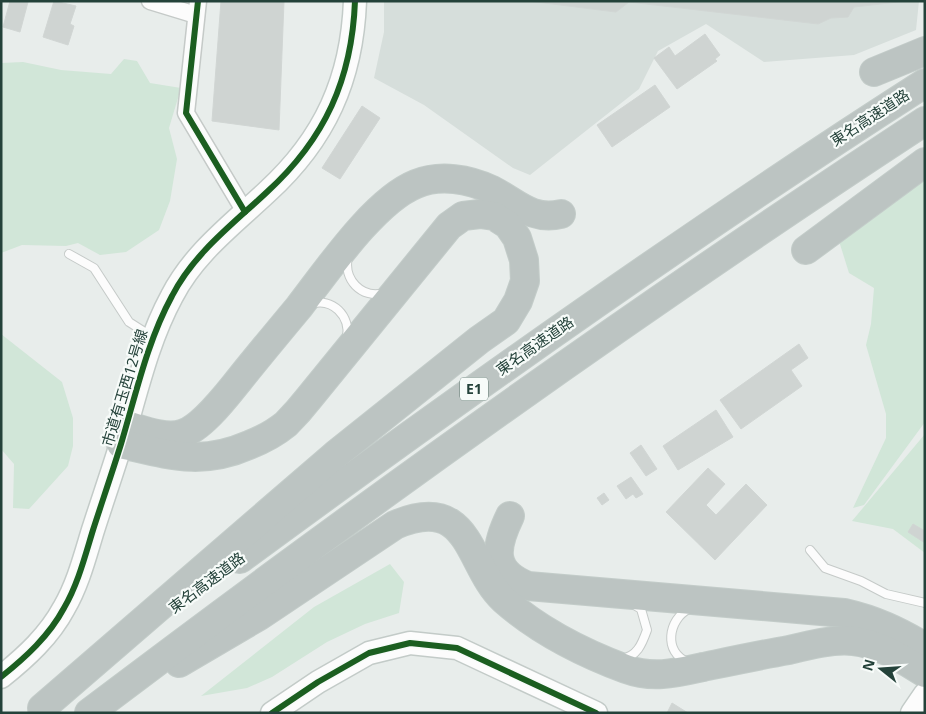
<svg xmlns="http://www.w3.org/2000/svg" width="926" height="714" font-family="'Noto Sans','Noto Sans JP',sans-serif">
<rect width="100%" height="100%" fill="#e8edeb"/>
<path fill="#d6dedb" d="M384,1H919L916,30L854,55L764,62L706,24L658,51L639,89L530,175L513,168L424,105L374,78L384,32Z"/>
<g fill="#d1e6d8">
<path d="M124,59L137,61L150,83L181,88L169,128L177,159L170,201L159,230L126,252L100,255L78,243L66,246L22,245L1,253V63L23,62L61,70L111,74Z"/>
<path d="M925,178V422L864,505L853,508L886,438V414L866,345L871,324L874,288L849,273L839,241Z"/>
<path d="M1,334L62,382L73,418V446L68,466L29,509L13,508L14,464L1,449Z"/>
<path d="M925,434V553L893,529L852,521Z"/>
<path d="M390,564L404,582L399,613L365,624L327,642L272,677L247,688L201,696L314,607Z"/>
</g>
<g fill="#cfd4d2" stroke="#d1d6d4">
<path d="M10,1L28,2L20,32L3,27Z"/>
<path d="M54,1L76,6L70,24L74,26L68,45L43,37Z"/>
<path d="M221,1H284L279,130L212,121Z"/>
<path d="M529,1H906L854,7L848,17L831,18L818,24L629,2L616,12Z"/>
<path d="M705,34L720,55L715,59L717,61L677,89L654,58L669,47L675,56Z"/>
<path d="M655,85L670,107L612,147L597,125Z"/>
<path d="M362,106L380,118L340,179L322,168Z"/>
<path d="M799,344L808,358L791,370L802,386L741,429L720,400Z"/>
<path d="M716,410L733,437L678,470L663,446Z"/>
<path d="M641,445L657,469L646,476L630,453Z"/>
<path d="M708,468L725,484L706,505L716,515L746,484L767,505L715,560L666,512Z"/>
<path d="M631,477L643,494L636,498L633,494L626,499L617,486Z"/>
<path d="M604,493L609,500L602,505L597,498Z"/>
<path d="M913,524L925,531V543L908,532Z"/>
<path d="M672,703L688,713H667Z"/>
</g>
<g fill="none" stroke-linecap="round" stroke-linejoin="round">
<g stroke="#c5cac8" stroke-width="10">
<g id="lane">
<path d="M69,254L94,268L129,322L151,336"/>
<path d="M348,257C343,279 361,299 384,293"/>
<path d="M311,304C332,297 351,316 347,338"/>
<path d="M810,550L825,568L861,581L886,594L925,603"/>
<path d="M621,659C637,657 642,644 647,630L641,609L633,604"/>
<path d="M688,662C663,653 668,619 689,609"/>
</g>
</g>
<g stroke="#c5cac8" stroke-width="19">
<g id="street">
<path d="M150,1L196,15"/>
<path d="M198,1L186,113L245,212"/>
</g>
</g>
<g stroke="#c3cbc8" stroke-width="25">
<g id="secondary">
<path d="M1,677C26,657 49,636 64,608C78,584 85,556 93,530C102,502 112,473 121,444C136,394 147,342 172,296C194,253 233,224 267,192C325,139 352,79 355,1"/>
<path d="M272,713L318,682L369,653L410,643L457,648L596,713"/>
<path d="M912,713L925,694"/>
</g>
</g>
<g stroke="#c3ccc9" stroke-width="30">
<g id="highway">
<path d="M874,72L925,51"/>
<path d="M806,250L925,162"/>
<path d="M126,425C143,430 165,439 182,434C202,428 226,396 239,380C259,355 279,331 299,307C327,271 374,201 416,184C440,174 469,179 492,190C517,203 532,221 561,214"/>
<path d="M510,516C495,547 490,571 528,586L844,613C875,620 898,631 925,647"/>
<path d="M240,559C464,394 691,233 925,83"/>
<path d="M179,663L259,616L395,525C472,492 467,566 504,600C538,630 583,653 626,669C653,679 676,673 703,667C732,661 760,655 789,650C809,645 832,639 853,641C880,644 902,659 925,673"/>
<path d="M42,708L335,455L479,340L506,321L518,301L525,281L524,260L517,238L508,225L494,216L480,214L463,216L449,226L309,398C302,407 294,416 286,424C275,433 262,440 249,445C201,466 170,455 121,444"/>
<path d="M89,713C361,507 639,308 925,121"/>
</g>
</g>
<use href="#lane" stroke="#fcfcfc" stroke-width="8"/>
<use href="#street" stroke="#fcfcfc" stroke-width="16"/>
<use href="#secondary" stroke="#fcfcfc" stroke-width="22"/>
<use href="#highway" stroke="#bcc4c2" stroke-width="28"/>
<g stroke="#f7fbf9" stroke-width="9">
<g id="cycleway">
<path d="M198,1L186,113L245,212"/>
<path d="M1,677C26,657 49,636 64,608C78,584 85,556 93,530C102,502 112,473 121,444C136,394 147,342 172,296C194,253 233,224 267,192C325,139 352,79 355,1"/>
<path d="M272,713L318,682L369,653L410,643L457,648L596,713"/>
</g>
</g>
<use href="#cycleway" stroke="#1b5e20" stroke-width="6"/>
</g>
<g text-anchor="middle" stroke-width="4.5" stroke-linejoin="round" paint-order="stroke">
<rect fill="#f7fbf9" stroke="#637a73" stroke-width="1" x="460" y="377.5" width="28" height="23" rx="4"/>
<g font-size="14" font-weight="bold" fill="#24423a">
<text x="474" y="394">E1</text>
</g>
<g font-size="15" fill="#24423a" stroke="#f7fbf9">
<text transform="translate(870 118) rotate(-33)" y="5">東名高速道路</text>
<text transform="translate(535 346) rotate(-35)" y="5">東名高速道路</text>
<text transform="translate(125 388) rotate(-73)" y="5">市道有玉西12号線</text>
<text transform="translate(207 583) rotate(-37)" y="5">東名高速道路</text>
</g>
</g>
<rect width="926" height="714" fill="none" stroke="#24423a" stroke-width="5"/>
<g transform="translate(881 669) rotate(287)" stroke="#f7fbf9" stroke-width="4" paint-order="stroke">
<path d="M0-4L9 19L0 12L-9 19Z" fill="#24423a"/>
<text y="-8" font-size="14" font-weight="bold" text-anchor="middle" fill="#24423a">N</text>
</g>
</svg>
